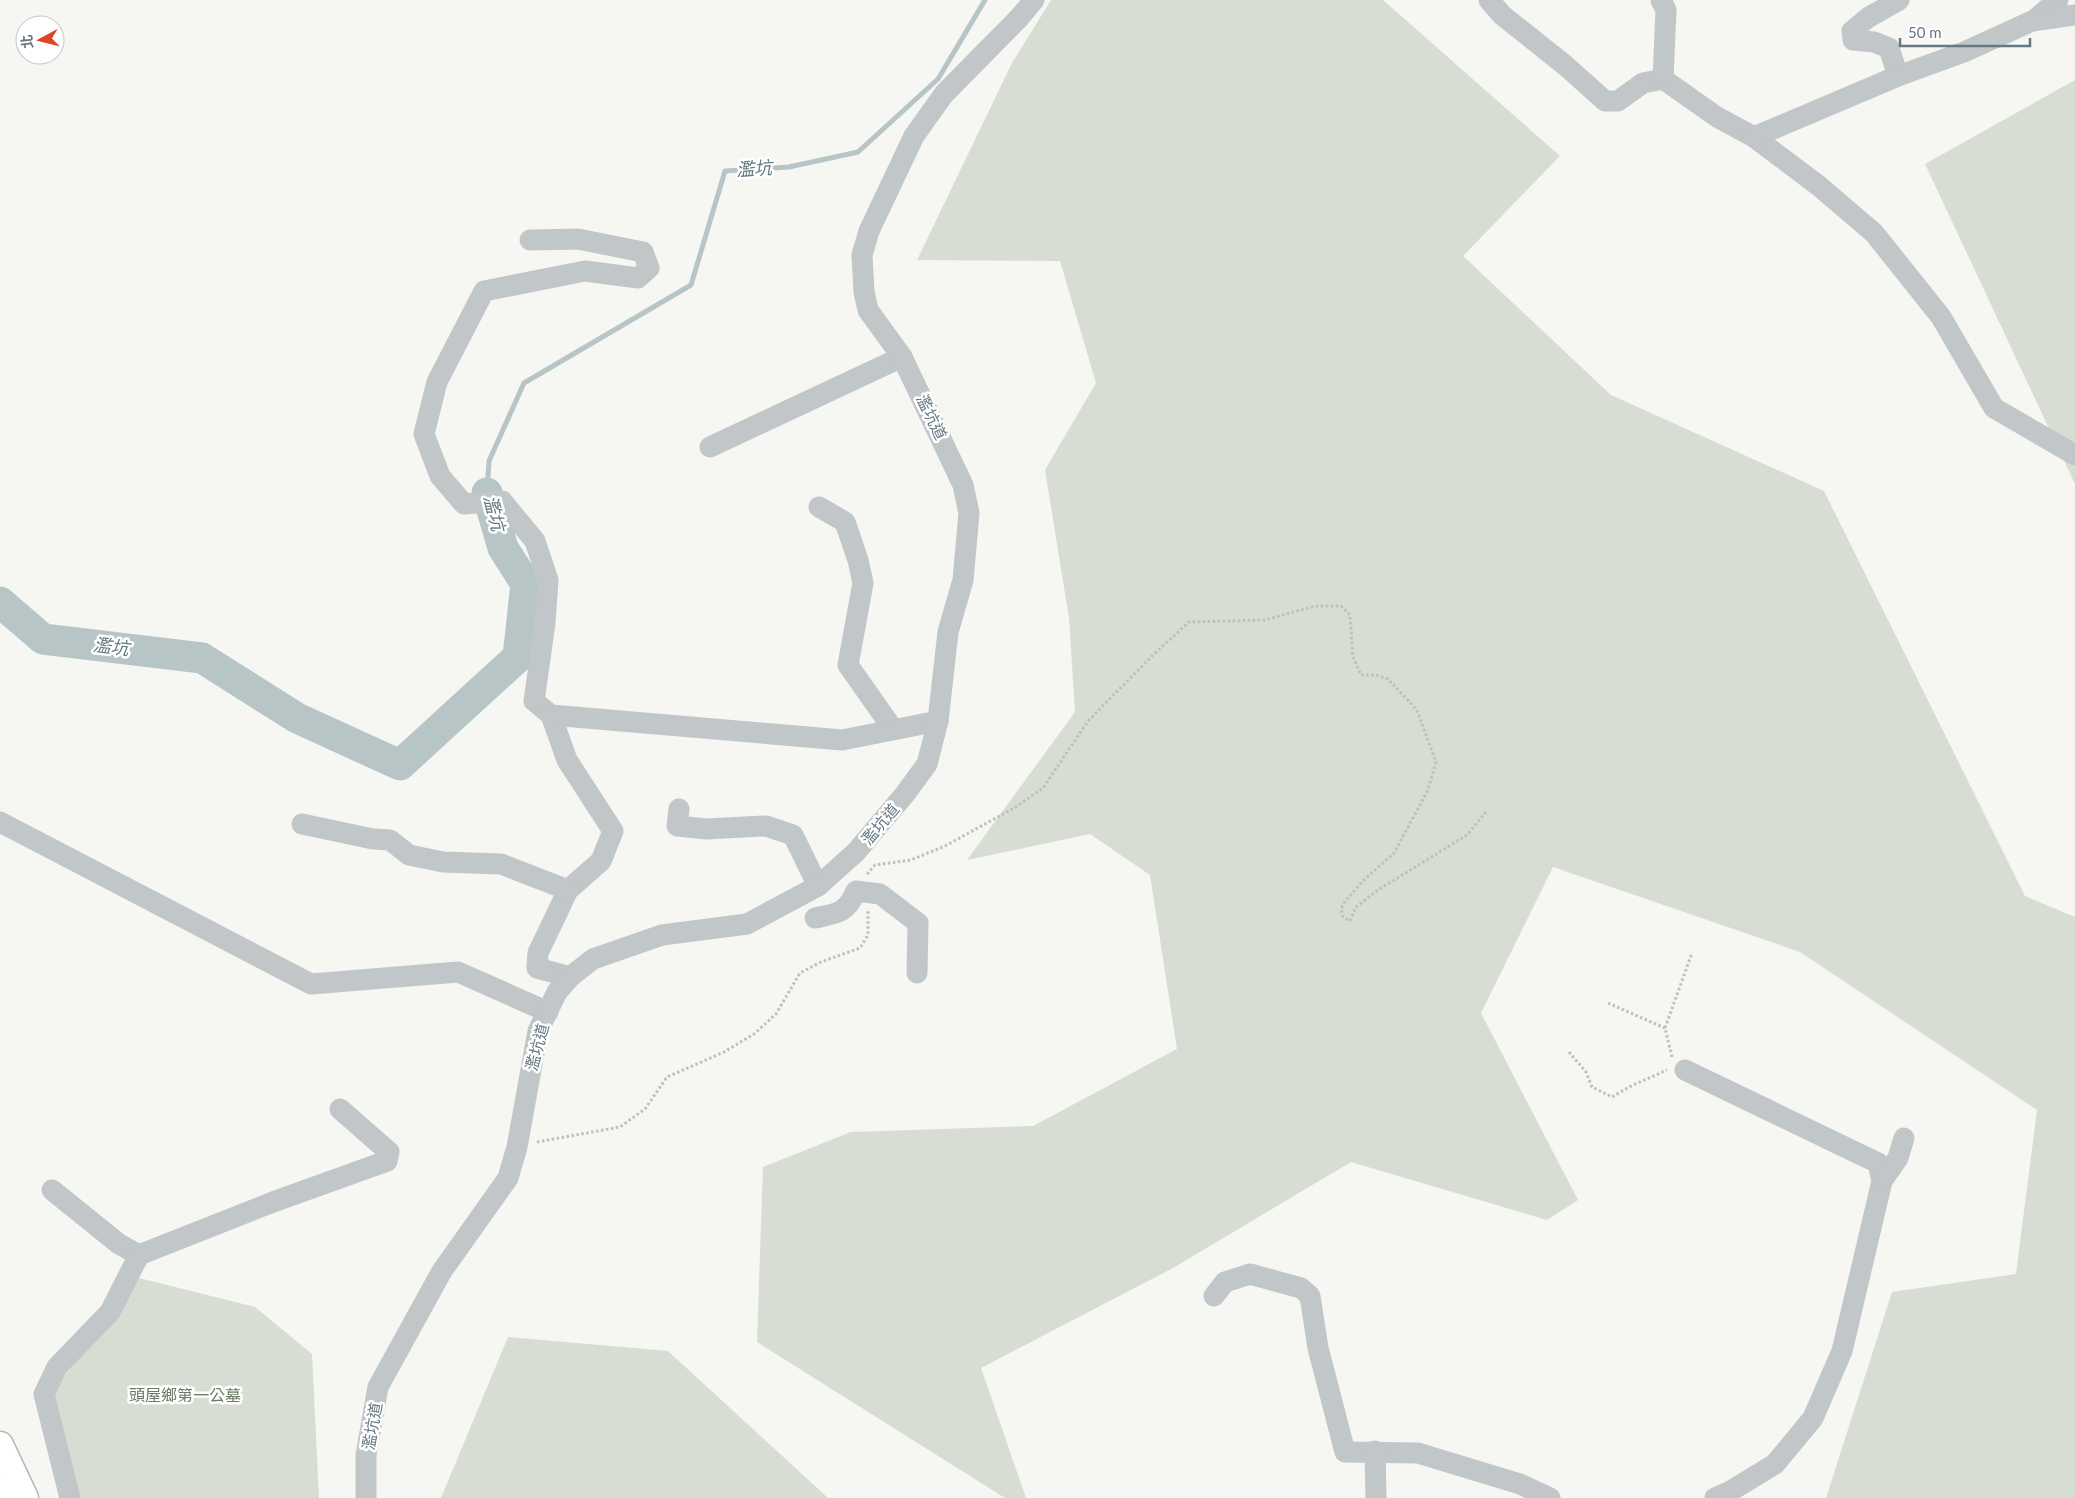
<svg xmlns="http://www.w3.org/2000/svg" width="2075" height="1498" font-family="Lato,'Noto Sans TC',sans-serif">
<rect width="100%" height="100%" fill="#f6f6f2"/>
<g fill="#d7ddd3">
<path d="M1051,0H1383L1560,156L1463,256L1611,395L1824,491L2025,896L2075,917V1498H1826L1892,1292L2016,1274L2037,1110L1800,952L1553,867L1481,1013L1578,1200L1547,1220L1351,1162L1173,1268L981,1368L1026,1498H1005L757,1342L763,1167L851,1132L1033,1126L1177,1049L1150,875L1090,834L967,860L1075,712L1069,618L1045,470L1096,383L1060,261L917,260L1012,63Z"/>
<path d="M2075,80V484L1925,164Z"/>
<path d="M139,1278L255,1307L312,1354L319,1498H77L53,1388L107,1327Z"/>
<path d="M508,1337L668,1351L828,1498H441Z"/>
</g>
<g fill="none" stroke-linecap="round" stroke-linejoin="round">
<path stroke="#b7c5c7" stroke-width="5" d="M487,493L489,461L524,383L691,285L725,171L789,167L858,152L938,79L985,0"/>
<path stroke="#b7c5c7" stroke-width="31" d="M0,602L43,639L202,658L297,718L400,765L518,657L526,584L503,548L487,493"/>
<g stroke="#b4b9bc" stroke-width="29">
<g id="major">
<path d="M0,1445L25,1498"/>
<path d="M0,1489L4,1498"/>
</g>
</g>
<g stroke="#bdbfc1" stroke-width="3" stroke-dasharray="2.5 2.5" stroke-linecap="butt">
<path d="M867,874L875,865L911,860L945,846L1014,808L1043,788L1088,721L1152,656L1189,622L1265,620L1315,606H1341L1350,615L1353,657L1361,675H1376L1388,679L1417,710L1436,762L1428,790L1394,853L1365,879L1345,901L1341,909L1343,917L1350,921L1356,907L1378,890L1467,835L1486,812"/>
<path d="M1608,1003L1665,1028"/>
<path d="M1569,1052L1586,1072L1592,1087L1612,1097L1631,1086L1667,1070"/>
<path d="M1672,1057L1665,1028L1692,953"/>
<path d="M537,1142L620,1127L645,1109L667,1077L724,1052L754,1034L776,1014L800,973L821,962L860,948L868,935V910"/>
</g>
<g stroke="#c1c6c8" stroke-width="21">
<path d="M1489,0L1502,15L1566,66L1605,101H1618L1643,83L1663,79L1717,117L1754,137L1819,186L1874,233L1941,317L1994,408L2075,455"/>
<path d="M1661,0L1666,10L1663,79"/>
<path d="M2033,21L2058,0"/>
<path d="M1898,76L1889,48L1874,42L1853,40L1852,31L1869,17L1899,0"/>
<path d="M1754,137L1898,76L1964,52L2032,21L2075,15"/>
<path d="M530,240L578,239L643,252L649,268L638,278L585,271L484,291L437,382L424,434L440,476L464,504L502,501L535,541L548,580L545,623L534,701L551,715L567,760L613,831L601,861L568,890L538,953L537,968L570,977"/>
<path d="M710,447L902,357"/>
<path d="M819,507L845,522L858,560L863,583L848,665L893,729"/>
<path d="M551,715L842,740L938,721"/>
<path d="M679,809L677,826L706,829L766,826L793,835L818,886"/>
<path d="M0,822L311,984L458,972L548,1012"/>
<path d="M302,824L373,839L390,840L409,855L443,862L501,864L568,890"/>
<path d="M815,918C837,913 846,914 856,891L880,894L918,923L917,973"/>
<path d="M1685,1070L1878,1163L1882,1181L1842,1351L1813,1418L1775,1464L1729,1492L1715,1498"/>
<path d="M1882,1181L1898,1158L1904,1138"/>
<path d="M52,1190L119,1244L139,1255"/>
<path d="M1214,1296L1225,1282L1250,1274L1301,1288L1310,1296L1318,1348L1345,1452L1418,1453L1520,1484L1550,1498"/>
<path d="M1375,1451L1376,1498"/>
<path d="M70,1498L44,1394L57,1367L110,1312L139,1255L273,1202L387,1161L389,1152L340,1109"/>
<path d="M366,1498V1455L378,1387L442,1271L508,1178L517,1147L538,1031L557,992L570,977L593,959L662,935L747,924L818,886L856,852L905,794L927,764L938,721L948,632L963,580L969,513L963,485L902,357L868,310L864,292L862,255L869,231L914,136L944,94L1019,18L1034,0"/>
</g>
<use href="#major" stroke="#fff" stroke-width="26"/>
</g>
<g text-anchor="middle" stroke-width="5" stroke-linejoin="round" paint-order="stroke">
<g font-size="16" fill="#657883" stroke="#fff">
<text transform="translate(932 417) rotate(64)" y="6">濫坑道</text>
<text transform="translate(880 824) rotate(-50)" y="6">濫坑道</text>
<text transform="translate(537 1047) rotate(-75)" y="6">濫坑道</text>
<text transform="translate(372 1426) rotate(-80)" y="6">濫坑道</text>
</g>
<g font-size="16" fill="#6a7a64" stroke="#fff">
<text x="185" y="1401">頭屋鄉第一公墓</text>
</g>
<g font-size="18" font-style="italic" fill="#617a7f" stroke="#fff">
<text transform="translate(754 169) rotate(-4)" y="6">濫坑</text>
<text transform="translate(494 513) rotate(76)" y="6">濫坑</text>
<text transform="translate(111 647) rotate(7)" y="6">濫坑</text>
</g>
</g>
<g transform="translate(40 40) rotate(263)"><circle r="24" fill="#ffffff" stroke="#c1c9cd"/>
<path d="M0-4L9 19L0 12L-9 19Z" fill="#e04528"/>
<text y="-8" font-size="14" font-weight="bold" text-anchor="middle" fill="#657883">北</text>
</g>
<path d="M1900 38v8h130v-8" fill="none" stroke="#657883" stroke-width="2.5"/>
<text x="1908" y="38" font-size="15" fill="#657883" stroke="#ffffff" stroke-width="4" paint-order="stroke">50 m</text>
</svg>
